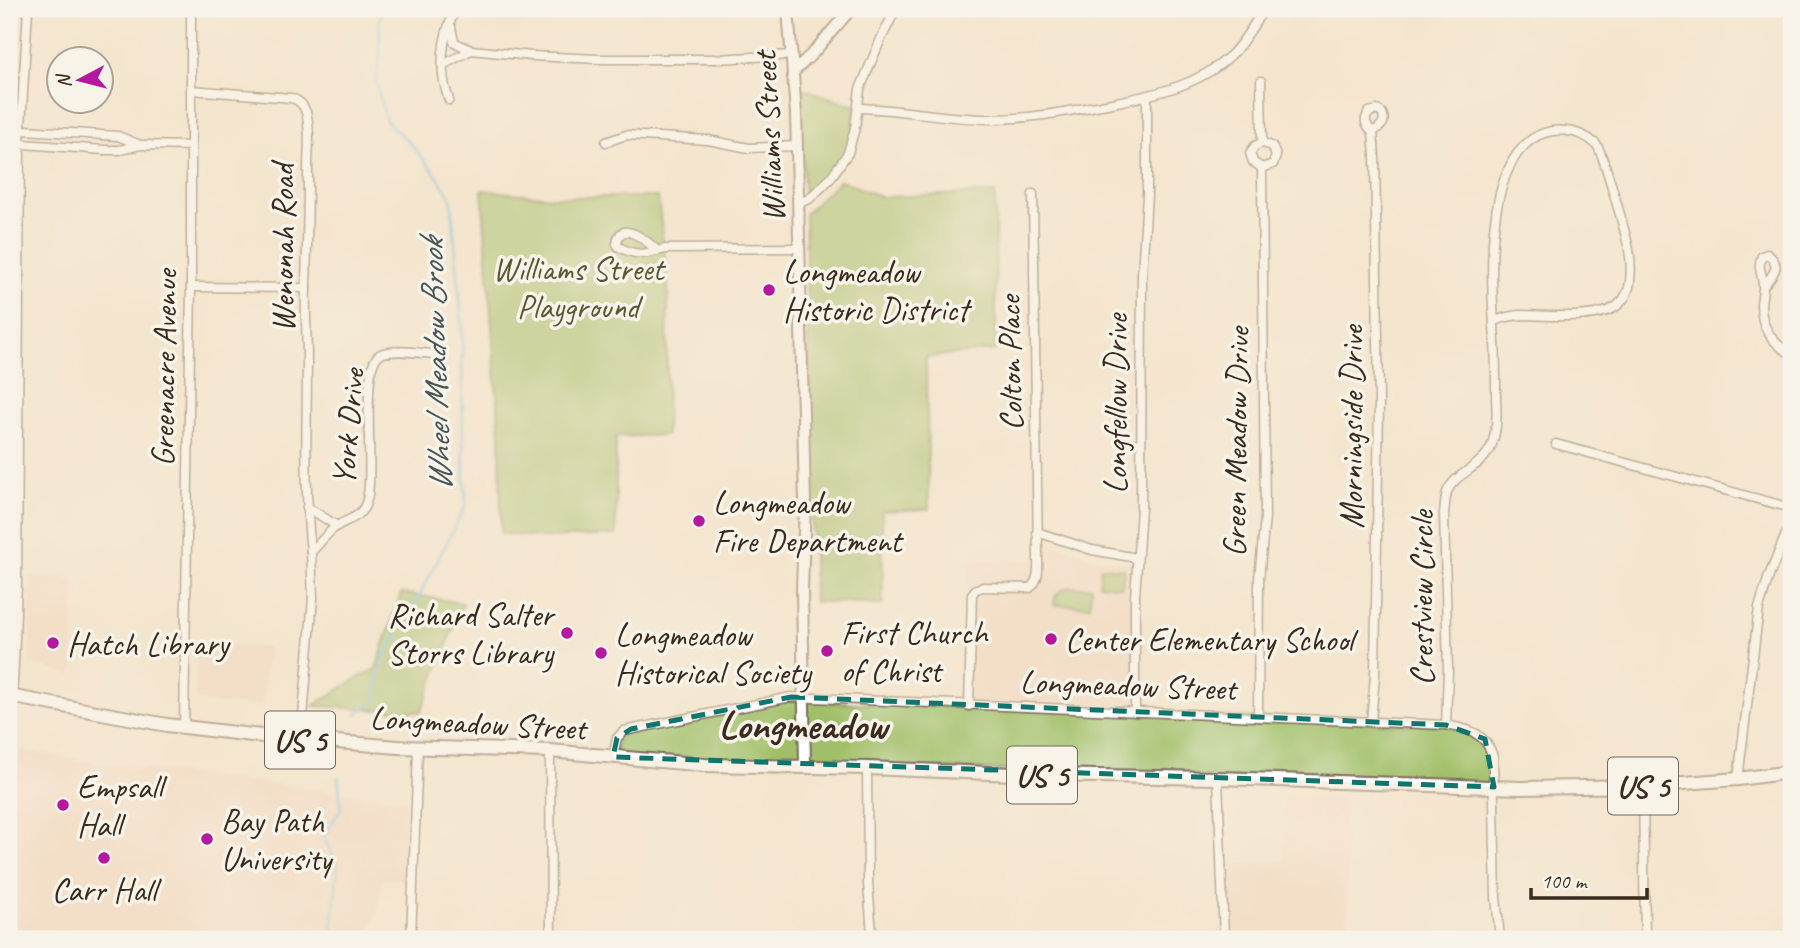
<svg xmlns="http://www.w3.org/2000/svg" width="1800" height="948" font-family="Caveat,sans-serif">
<rect width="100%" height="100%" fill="#f7f3e8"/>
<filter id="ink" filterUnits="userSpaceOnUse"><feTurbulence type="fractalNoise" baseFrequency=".0143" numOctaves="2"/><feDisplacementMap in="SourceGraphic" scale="14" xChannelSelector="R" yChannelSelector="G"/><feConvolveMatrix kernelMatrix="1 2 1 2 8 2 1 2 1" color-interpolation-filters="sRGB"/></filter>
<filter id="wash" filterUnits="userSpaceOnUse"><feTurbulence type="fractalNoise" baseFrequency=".00686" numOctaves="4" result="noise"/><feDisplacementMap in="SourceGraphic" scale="28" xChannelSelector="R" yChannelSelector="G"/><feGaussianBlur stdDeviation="1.57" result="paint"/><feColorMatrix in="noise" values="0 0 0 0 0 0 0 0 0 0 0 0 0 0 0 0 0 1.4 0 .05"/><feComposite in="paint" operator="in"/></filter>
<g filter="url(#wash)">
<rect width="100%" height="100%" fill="#f4e5ce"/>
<g fill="#f2d4be">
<path d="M1053,544L1093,557L1127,562L1132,567L1135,712L969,706L967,559H1042L1045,547Z"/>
<path d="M30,577L74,578L73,675L30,663Z"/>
<path d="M197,644L268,647L262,706L217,704L196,700Z"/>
<path d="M9,748L100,764L406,800L405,880L382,879L378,910L366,939H81L80,930L23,934L15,924L9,920Z"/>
<path d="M1282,797L1344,799L1349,939H1220L1219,928H1227L1225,865L1285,861Z"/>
</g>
<g fill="#a0bf68" stroke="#6e7443" stroke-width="2">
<path d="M801,88L855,106L852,135L844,157L809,196L804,194Z"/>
<path d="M840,180L881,197L995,193L996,350L926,357L929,509L882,511L883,605H869L867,603L814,602L805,214Z"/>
<path d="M482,190L553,197H658L668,284L666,435L616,437V535L545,538L501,533L500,436Z"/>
<path d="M1101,567L1124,569L1122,587L1099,584Z"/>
<path d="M1071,587H1091L1090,606L1054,605C1054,594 1060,589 1071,587Z"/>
<path d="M401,593L463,603L421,712L313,706L358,678L376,669Z"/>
<path d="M775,700L1446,725L1471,731L1489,746L1494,787L613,757L620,734Z"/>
</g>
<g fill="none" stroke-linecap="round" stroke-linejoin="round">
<g stroke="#67bae3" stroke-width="2.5">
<path d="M356,714L376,700L381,662L415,604L466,505L463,442L462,326L451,197L431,168L409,142L386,121L376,82L380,53L379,21L383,9"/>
<path d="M331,939L338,866L323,837L341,809L338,777"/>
</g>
</g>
</g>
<g filter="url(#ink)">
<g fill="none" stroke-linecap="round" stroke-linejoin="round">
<g stroke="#7c6b5c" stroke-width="11">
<g id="street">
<path d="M451,27L454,42L471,50"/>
<path d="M443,65L471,50L532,56L598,59H716L792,55"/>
<path d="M191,90L291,98C299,100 303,104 306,112C311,130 308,151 308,170C308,209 307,248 306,287C305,311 307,336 307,361C307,425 304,488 311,552"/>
<path d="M449,100C438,70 441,37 456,9"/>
<path d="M858,108C902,109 946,119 991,119C1035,119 1074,110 1117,102C1157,94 1199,85 1230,56C1244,43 1253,25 1264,9"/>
<path d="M9,129L118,136L140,145"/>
<path d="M606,142L626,135L708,140L749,148L797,146"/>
<path d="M9,143L105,150H120L140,145L191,146"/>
<path d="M1262,168L1253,162L1250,153L1255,146L1262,143"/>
<path d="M798,203L809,199L829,180L848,153L855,128L860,89L880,41L896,9"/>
<path d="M658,251C648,242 619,217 617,244L619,247C638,257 645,254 665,249L799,248"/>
<path d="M1764,285C1773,275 1783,265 1767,254L1762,256C1756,268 1764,276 1763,288C1763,294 1761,299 1761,305C1761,328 1772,343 1791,354"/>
<path d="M191,287L306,288"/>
<path d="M1556,444L1791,508"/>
<path d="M307,507L337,526"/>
<path d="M1037,532L1092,550L1137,558"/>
<path d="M12,697L14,665L17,585L20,143L28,9"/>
<path d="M969,706L972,594L976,589L983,587L1030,588C1040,580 1038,567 1038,556L1033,194"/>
<path d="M1135,712V596L1141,508L1142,274L1147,195V97"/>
<path d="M1258,717L1259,579L1265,517L1262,168L1273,164L1276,156L1272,146L1262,143L1261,81"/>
<path d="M1371,722L1375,675L1379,401L1375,156L1373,132C1366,125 1363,121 1369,112L1377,110L1382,113C1387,123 1380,127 1373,132"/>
<path d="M1446,725L1448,670L1444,513C1445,507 1445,499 1447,492C1455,473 1478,469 1488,452C1492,447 1494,438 1495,432C1498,420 1496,407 1496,395C1496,377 1496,359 1495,342C1492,289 1482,174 1532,139C1551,126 1578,128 1596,144C1603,151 1626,235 1629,250C1631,260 1631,272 1630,282C1629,290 1625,299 1618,305C1600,321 1544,315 1519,315C1510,316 1502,318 1494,321"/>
<path d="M184,727L191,287V9"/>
<path d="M301,740L313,598L311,552C318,545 330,530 337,526C349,518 360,519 366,503C376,476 359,369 379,355C391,348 419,353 432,354"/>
<path d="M550,751L551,939"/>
<path d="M613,757L617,738L624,731L791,697L1446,725C1469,730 1484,731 1493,756L1496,897L1500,939"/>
<path d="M867,768L868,884L872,933"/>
<path d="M1218,778L1224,939"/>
<path d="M1738,779L1759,608L1769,576L1791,522"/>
<path d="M1643,786L1645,939"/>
<path d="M9,930L15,939"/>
<path d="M411,939L418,748"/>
</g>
</g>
<g stroke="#7c6b5c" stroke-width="14">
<g id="secondary">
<path d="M788,9L796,114L797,151L805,503L802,589L805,766"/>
<path d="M793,72L812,54L851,9"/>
</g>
</g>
<g stroke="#7c6b5c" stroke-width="16">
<path id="primary" d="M9,696L167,725L252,735L398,747L550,751L705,765L867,768L1038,775L1218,778L1521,788L1643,786L1738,779L1791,772"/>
</g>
<use href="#street" stroke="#fff" stroke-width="8"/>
<use href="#secondary" stroke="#fff" stroke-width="10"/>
<use href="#primary" stroke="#fff" stroke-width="12"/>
</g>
</g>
<path d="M0 0H1800V948H0ZM791,697L1446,725L1485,739L1494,787L613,757L617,738L631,729Z" fill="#f4e5ce" fill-opacity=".55" fill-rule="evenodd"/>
<path fill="none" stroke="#0f766e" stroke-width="5" stroke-dasharray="14 9" stroke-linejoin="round" d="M791,697L1446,725L1485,739L1494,787L613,757L617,738L631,729Z"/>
<g fill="#b5179e" stroke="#f7f3e8" stroke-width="2.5">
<circle cx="769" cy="290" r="7"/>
<circle cx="699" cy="521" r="7"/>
<circle cx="567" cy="633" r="7"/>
<circle cx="1051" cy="639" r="7"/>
<circle cx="53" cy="643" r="7"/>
<circle cx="827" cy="651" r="7"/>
<circle cx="601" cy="653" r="7"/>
<circle cx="63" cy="805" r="7"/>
<circle cx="207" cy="839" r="7"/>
<circle cx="104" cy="858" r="7"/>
</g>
<g text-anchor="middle" stroke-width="7" stroke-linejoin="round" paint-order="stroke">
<g fill="#f7f3e8" stroke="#73665b" stroke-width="2">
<rect x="265" y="711.5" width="70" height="57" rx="5"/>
<rect x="1007" y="746.5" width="70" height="57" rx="5"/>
<rect x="1608" y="757.5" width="70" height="57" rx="5"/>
</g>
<g font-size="32" font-weight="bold" fill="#3b2a1e">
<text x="300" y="751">US 5</text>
<text x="1042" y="786">US 5</text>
<text x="1643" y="797">US 5</text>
</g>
<g font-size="33" fill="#3b2a1e" stroke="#f7f3e8">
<text transform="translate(768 137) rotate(-93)" y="12">Williams Street</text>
<text transform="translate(282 248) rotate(-90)" y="12">Wenonah Road</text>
<text transform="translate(1009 363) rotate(-91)" y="12">Colton Place</text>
<text transform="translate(163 368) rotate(-89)" y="12">Greenacre Avenue</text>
<text transform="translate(1115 404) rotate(-90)" y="12">Longfellow Drive</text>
<text transform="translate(347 427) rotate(-85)" y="12">York Drive</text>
<text transform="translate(1351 427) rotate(-90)" y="12">Morningside Drive</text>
<text transform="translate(1235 442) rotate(-89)" y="12">Green Meadow Drive</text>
<text transform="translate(1421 598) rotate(-90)" y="12">Crestview Circle</text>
<text transform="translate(1128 684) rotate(2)" y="12">Longmeadow Street</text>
<text transform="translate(478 722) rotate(3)" y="12">Longmeadow Street</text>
</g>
<g font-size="33" fill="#595734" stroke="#f7f3e8">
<text x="578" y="280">Williams Street<tspan x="578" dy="38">Playground</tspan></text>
</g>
<g font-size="33" fill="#3b2a1e" stroke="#f7f3e8" text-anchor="start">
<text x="783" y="283">Longmeadow<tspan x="783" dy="38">Historic District</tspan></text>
<text x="713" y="514">Longmeadow<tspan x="713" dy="38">Fire Department</tspan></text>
<text x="553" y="626" text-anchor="end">Richard Salter<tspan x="553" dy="38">Storrs Library</tspan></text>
<text x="841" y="644">First Church<tspan x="841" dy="38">of Christ</tspan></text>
<text x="615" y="646">Longmeadow<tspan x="615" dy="38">Historical Society</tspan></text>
<text x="1065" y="651">Center Elementary School</text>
<text x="67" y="655">Hatch Library</text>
<text x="77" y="798">Empsall<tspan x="77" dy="38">Hall</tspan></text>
<text x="221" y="832">Bay Path<tspan x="221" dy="38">University</tspan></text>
<text x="104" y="901" text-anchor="middle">Carr Hall</text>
</g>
<g font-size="35" font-style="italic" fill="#485559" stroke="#f7f3e8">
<text transform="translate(435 365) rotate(-92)" y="12">Wheel Meadow Brook</text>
</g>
<g font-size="40" font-weight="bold" fill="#3b2a1e" stroke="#f7f3e8">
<text x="803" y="738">Longmeadow</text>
</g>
</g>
<rect width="1800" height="948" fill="none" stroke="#f7f3e8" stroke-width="35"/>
<g transform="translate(80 80) rotate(263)"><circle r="33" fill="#f7f3e8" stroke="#aca397" stroke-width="2"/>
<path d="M0-5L12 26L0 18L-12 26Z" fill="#b5179e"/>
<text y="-10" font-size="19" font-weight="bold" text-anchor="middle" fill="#3b2a1e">N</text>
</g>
<path d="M1531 888v10h116v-10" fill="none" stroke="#3b2a1e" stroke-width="3.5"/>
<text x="1541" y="888" font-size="21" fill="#3b2a1e" stroke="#f7f3e8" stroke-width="5" paint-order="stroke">100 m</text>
</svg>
